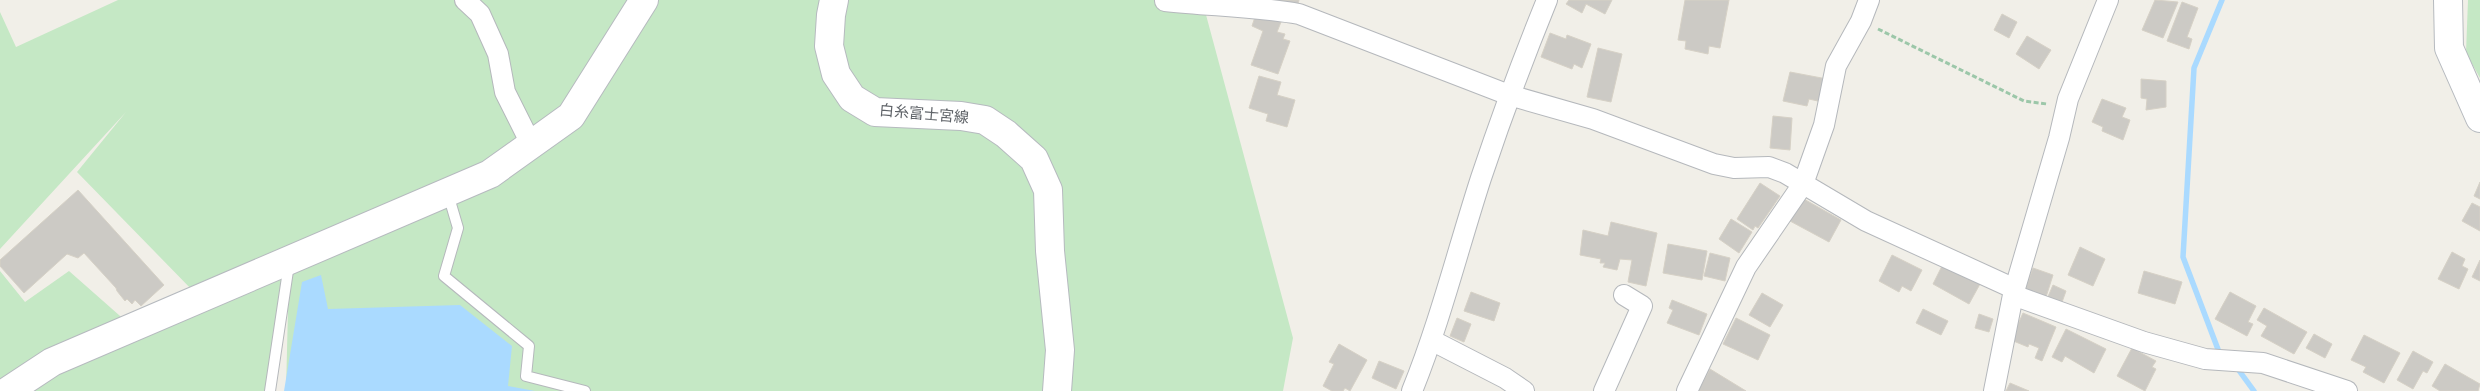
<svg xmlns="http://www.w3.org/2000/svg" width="2480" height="391" font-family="'Space Grotesk','Noto Sans JP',sans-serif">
<rect width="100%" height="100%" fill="#f1efe8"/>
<g fill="#c5e8c5">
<path d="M118,0H1202L1293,338L1283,391H286L289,269L274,391H8L196,294L77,172L126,112L0,249V12L16,47Z"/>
<path d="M2468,0H2480V78L2466,53Z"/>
<path d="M0,271L25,302L69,271L128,323L0,383Z"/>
</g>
<path fill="#aadaff" d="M321,275L328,309L460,305L512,346L508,386L535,391H284L302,282Z"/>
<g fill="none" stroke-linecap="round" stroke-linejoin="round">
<g stroke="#aadaff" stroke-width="5.5">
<path d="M2222,0L2194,68L2183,257L2219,352L2222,354"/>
<path d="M2235,365L2254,391"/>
</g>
</g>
<g fill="#cccac5" stroke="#d6d1c6">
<path d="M1276,0H1299L1298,4Z"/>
<path d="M1569,0H1612L1605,14L1586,4L1582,13L1566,4Z"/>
<path d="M1685,0H1729L1720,48L1709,46L1708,54L1685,49L1686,41L1678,40Z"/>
<path d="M2155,0L2178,2L2163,38L2142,30Z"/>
<path d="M2182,2L2198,8L2187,37L2192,39L2189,49L2167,41Z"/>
<path d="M1256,14L1281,22L1277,32L1285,34L1283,39L1290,41L1278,74L1251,65L1263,31L1252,26Z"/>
<path d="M2002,14L2017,22L2009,38L1994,30Z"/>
<path d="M1550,33L1566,39L1567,35L1591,44L1582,68L1574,64L1572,69L1541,57Z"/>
<path d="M2027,36L2051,50L2039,69L2016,54Z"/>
<path d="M1598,48L1622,54L1611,102L1587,97Z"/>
<path d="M1790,72L1827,79L1822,102L1809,99L1807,106L1783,101Z"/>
<path d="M1259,76L1281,82L1277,95L1295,100L1287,127L1266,121L1268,114L1249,108Z"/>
<path d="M2141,79L2166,81V107L2146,110L2147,99L2141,98Z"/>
<path d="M2102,99L2126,108L2122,117L2130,120L2123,140L2102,131L2103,127L2092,122Z"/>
<path d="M1773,116L1792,118L1790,150L1770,148Z"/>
<path d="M2480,182V199L2474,196Z"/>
<path d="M1760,183L1780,196L1758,228L1755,226L1753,230L1737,219Z"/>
<path d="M78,190L164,285L141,306L135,300L132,304L127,299L125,301L117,291L116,288L84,253L78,258L67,254L24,293L0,266V260Z"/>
<path d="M1802,198L1841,220L1829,242L1790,221Z"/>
<path d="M2472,203L2480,207V231L2462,221Z"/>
<path d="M1731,219L1752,232L1739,253L1719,239Z"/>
<path d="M1611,222L1657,233L1646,286L1628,282L1632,260L1620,259L1617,270L1603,267L1605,263H1600L1601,259L1580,255L1583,230L1608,236Z"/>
<path d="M1668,244L1707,251L1702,280L1663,273Z"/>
<path d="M2080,247L2105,259L2093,286L2068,275Z"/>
<path d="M2452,252L2465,259L2462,266L2468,269L2459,289L2438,279Z"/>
<path d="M1710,253L1730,258L1725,281L1704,276Z"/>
<path d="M1892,255L1922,270L1911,291L1902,286L1899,292L1879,281Z"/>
<path d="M2480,260V281L2472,277Z"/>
<path d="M1943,264L1980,284L1969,304L1933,284Z"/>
<path d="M2033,268L2053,275L2046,297L2025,290Z"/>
<path d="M2144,271L2182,282L2175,304L2138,293Z"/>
<path d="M2053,285L2066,291L2061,305L2047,299Z"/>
<path d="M1471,292L1500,303L1494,321L1464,311Z"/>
<path d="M2230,292L2256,306L2248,322L2253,324L2247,336L2215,319Z"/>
<path d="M1762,293L1783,305L1770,327L1749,315Z"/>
<path d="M1672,300L1707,314L1699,335L1667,323L1673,310L1669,308Z"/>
<path d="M2264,308L2307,332L2294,354L2261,336L2267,326L2257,320Z"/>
<path d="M1923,309L1948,321L1941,335L1916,323Z"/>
<path d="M2023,313L2056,327L2042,361L2035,358L2039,348L2029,344L2028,347L2011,340Z"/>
<path d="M1979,314L1993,319L1989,332L1975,328Z"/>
<path d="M1457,318L1471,324L1464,342L1450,336Z"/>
<path d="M1736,318L1770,335L1758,360L1723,344Z"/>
<path d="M2066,329L2106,349L2094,373L2065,356L2062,362L2052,357Z"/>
<path d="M2314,334L2332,344L2325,358L2306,348Z"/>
<path d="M2364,335L2400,353L2384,383L2363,372L2366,367L2351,360Z"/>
<path d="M1339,344L1367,360L1350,391L1345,388L1343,391H1332L1323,386L1334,364L1329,362Z"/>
<path d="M2132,348L2156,361L2152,367L2156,369L2145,391L2117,376Z"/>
<path d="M2413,351L2433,362L2427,373L2423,371L2413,389L2397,380Z"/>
<path d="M1379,361L1404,371L1396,389L1372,378Z"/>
<path d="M2445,364L2480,384L2478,391H2440L2432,386Z"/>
<path d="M1710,369L1746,391H1698Z"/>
<path d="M2010,383L2029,391H2006Z"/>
</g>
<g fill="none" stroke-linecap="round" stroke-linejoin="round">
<g stroke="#b5b8bc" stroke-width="12">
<g id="lane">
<path d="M448,194L458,228L444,276L529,346L526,376L585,391"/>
<path d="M270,391L289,264"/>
</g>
</g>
<g stroke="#b5b8bc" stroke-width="22">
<g id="street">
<path d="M465,0L480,14L498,54L505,92L531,144"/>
<path d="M1165,1C1210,6 1255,6 1299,14L1509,95L1593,119L1714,164L1734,168L1769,167L1785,173L1866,221L2015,289"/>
<path d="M2013,295L2144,342L2205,359L2263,363L2347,391"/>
<path d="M1433,341L1505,378L1524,391"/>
<path d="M1412,391C1440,322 1458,249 1481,178C1501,118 1523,59 1547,0"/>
<path d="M1604,391L1642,306L1624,295"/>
<path d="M1687,391L1746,267L1803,184L1824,125L1836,66L1861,21L1869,0"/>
<path d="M1994,391L2013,295L2059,138L2068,99L2108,0"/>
</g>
</g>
<g stroke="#b6babf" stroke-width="30">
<g id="secondary">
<path d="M834,0L831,15L829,46L836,74L852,98L875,112L961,116L985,120L1006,134L1034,159L1048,190L1050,251L1060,350L1057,391"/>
<path d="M2448,0L2449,48L2480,118"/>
<path d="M8,391L52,362L490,174L571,116L644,0"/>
</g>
</g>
<path stroke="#9cc7a9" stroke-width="3" stroke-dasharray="5 2.5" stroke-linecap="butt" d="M1878,29L2024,101L2047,104"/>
<use href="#lane" stroke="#fff" stroke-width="10"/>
<use href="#street" stroke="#fff" stroke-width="20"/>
<use href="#secondary" stroke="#fff" stroke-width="28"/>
</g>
<g text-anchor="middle" stroke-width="4.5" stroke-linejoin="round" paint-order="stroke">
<g font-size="15" fill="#5f6368" stroke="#fff">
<text transform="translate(924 114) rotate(5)" y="5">白糸富士宮線</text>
</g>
</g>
</svg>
